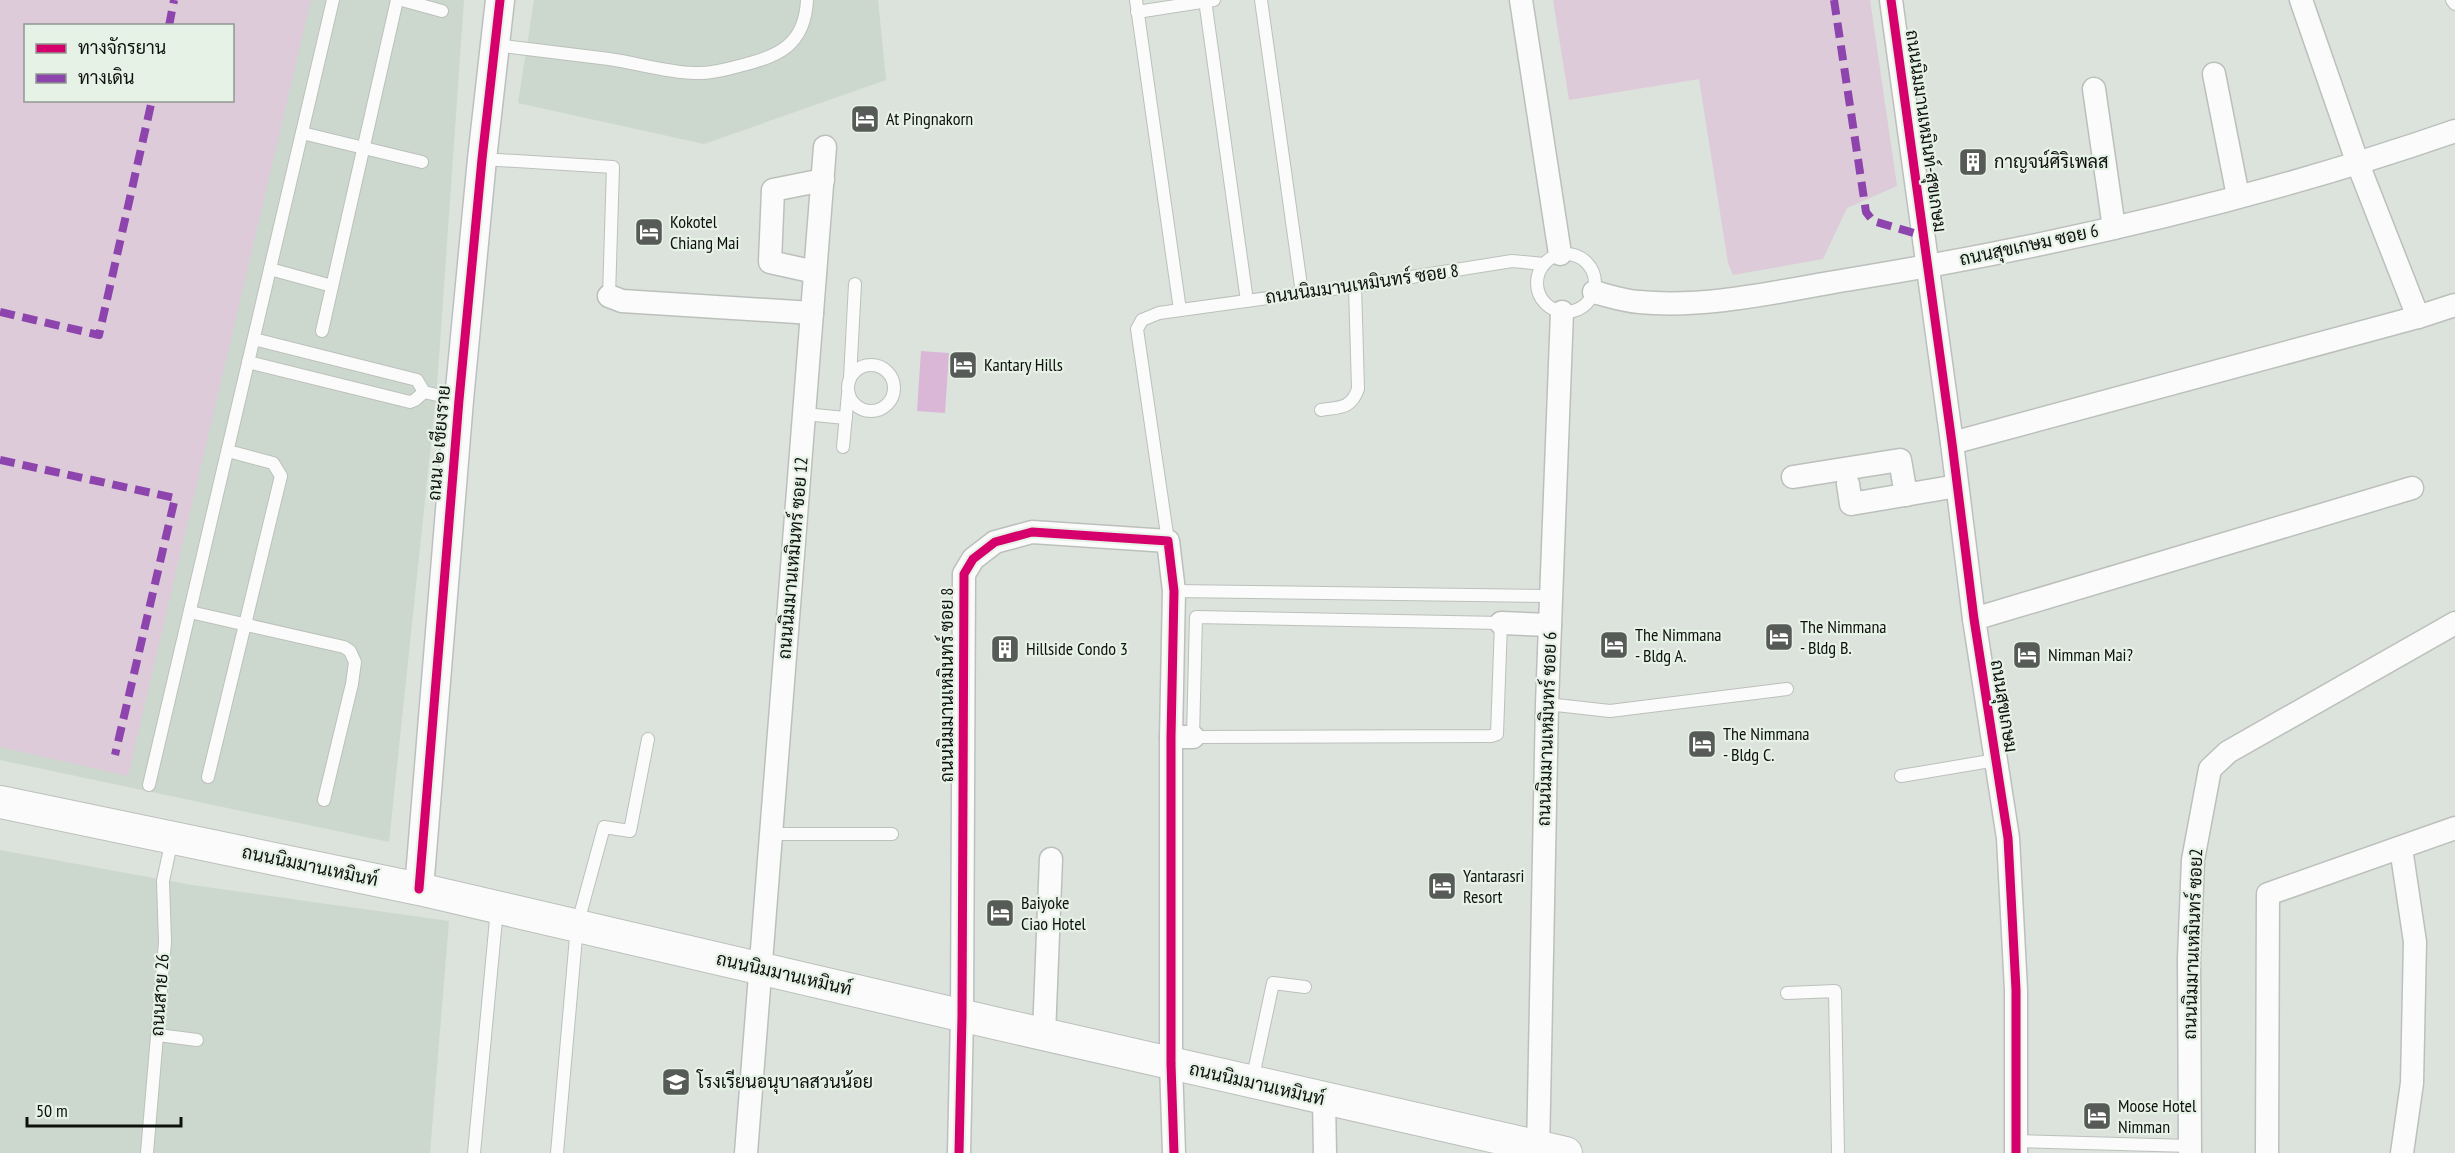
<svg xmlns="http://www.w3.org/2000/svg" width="2455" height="1153" font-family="'PT Sans Narrow',Sarabun,sans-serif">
<rect width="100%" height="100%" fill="#dce2dc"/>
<g fill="#ccd8cd" fill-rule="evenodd">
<path d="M0,0H464L437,386L389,842L0,760ZM26,26H232V100H26Z"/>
<path d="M534,0H878L886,80L704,144L518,103Z"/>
<path d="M0,850L192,885L449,921L430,1153H0Z"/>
</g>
<g fill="#ddcbda" fill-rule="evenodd">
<path d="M0,0H311L128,776L0,747ZM26,26H232V100H26Z"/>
<path d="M1553,0H1870L1897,186L1847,208L1823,259L1733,275L1728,263L1699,79L1569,100Z"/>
</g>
<path fill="#dab7d6" d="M921,351L949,353L945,413L917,411Z"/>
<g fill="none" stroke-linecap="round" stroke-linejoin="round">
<g stroke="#bcc0bc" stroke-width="14">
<g id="service">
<path d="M402,0L442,11"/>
<path d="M1136,0L1180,310"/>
<path d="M1205,0L1247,301"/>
<path d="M1261,0L1302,293"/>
<path d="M2452,0L2455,4"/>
<path d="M1137,12L1214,0"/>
<path d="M495,45C533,50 571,54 609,59C637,63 666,72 694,73C710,74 725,70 739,66C778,57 805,45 807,0"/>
<path d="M302,133L422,162"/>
<path d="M482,159L613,167L609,296"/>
<circle cx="1566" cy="283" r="29"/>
<path d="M270,269L332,286"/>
<path d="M322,331L397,0"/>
<path d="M254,339L417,380L424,392L459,400"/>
<path d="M248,362L410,402L415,400L424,392"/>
<circle cx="871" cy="388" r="23"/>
<path d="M850,378L855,284"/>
<path d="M1321,410C1340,407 1351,409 1358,389L1355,286"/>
<path d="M804,414L846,418"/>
<path d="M843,447L848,394"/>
<path d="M1168,541L1137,329L1142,320L1159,313L1355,286L1512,261L1544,264"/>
<path d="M1174,591L1551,596"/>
<path d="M190,612L344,647L350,651L355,662L352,684L324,800"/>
<path d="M1196,617L1501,623L1497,734L1491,736L1193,737Z"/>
<path d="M1547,704L1610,711L1787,689"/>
<path d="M1901,776L1996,760"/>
<path d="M208,777L281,476L273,463L228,451"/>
<path d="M149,785L333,0"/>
<path d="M770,834H892"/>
<path d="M1787,993L1835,991L1838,1153"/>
<path d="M158,1035L197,1040"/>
<path d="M1252,1081L1273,983L1305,987"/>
<path d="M2016,1141L2190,1146"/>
<path d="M147,1153L165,942L163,881L172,839"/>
<path d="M474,1153L497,909"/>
<path d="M557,1153L577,926L604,827L630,831L648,739"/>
</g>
</g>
<g stroke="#bcc0bc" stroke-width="25">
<g id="minor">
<path d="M1521,0L1560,254"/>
<path d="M1891,0L1952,443L1974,619L2008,838L2016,990V1153"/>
<path d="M2301,0L2358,164L2418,317"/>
<path d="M2214,74L2238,196"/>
<path d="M2094,89L2114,228"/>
<path d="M815,272L770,262L773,190L823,180"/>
<path d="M1594,292C1609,296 1624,301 1639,302C1711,309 1788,289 1858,278C2060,245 2262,198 2455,131"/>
<path d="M609,296L622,301L812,313"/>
<path d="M1952,443L2418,317L2455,305"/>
<path d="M1793,477L1900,460L1906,495"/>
<path d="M1848,484L1851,504L1957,486"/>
<path d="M1974,619L2412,488"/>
<path d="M1501,623L1550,625"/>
<path d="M1171,737H1193"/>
<path d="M2401,848L2415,942L2412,1083L2402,1153"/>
<path d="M1044,1034L1051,859"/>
<path d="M1324,1099L1325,1153"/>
<path d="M746,1153L825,147"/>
<path d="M959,1153L962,1016L964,574L973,559L995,542L1032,532L1168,541L1174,591L1171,737V1064L1174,1153"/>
<path d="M1538,1153L1547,704L1562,312"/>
<path d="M2190,1153L2189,958L2193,860L2210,769L2228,752L2455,623"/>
<path d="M2267,1153L2268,894L2455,828"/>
</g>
</g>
<g stroke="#bcc0bc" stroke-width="31">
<path id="tertiary" d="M419,889L459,400L482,159L500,0"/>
</g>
<g stroke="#bcc0bc" stroke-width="34">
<path id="secondary" d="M0,802L419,889L1003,1025L1566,1153"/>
</g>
<use href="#service" stroke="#fafbfa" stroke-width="12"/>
<use href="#minor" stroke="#fafbfa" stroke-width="22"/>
<use href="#tertiary" stroke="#fafbfa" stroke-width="28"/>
<use href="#secondary" stroke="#fafbfa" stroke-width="32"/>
<g stroke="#8e44ad" stroke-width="8" stroke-dasharray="15 8" stroke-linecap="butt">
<path d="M1834,0L1866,212L1873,221L1924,236"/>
<path d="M169,26L174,0"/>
<path d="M0,312L99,335L152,100"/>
<path d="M0,460L175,498L115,755"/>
</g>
<g stroke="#e7f2e7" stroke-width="13">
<g id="cycleway">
<path d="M1891,0L1952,443L1974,619L2008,838L2016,990V1153"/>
<path d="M419,889L459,400L482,159L500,0"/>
<path d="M959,1153L962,1016L964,574L973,559L995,542L1032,532L1168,541L1174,591L1171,737V1064L1174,1153"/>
</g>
</g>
<use href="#cycleway" stroke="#d6006c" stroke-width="9"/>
</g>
<defs>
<g id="hotel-square" transform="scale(1.5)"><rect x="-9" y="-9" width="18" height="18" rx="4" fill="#565b57" stroke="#e7f2e7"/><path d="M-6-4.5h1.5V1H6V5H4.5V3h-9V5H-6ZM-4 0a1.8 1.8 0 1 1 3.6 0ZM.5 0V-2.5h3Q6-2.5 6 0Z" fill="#fff"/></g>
<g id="building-square" transform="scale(1.5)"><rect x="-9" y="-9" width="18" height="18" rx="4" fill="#565b57" stroke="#e7f2e7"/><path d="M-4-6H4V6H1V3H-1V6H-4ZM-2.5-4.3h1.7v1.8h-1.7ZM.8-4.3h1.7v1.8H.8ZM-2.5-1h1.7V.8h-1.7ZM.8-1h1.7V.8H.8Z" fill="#fff"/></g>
<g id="school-square" transform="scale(1.5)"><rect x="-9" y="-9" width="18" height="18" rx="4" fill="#565b57" stroke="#e7f2e7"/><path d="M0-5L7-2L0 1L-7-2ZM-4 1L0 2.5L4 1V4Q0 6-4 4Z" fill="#fff"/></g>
</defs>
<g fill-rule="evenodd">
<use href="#hotel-square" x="865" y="119"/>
<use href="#building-square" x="1973" y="162"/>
<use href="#hotel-square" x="649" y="232"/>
<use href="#hotel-square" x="963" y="365"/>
<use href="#hotel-square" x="1779" y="637"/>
<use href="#hotel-square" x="1614" y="645"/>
<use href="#building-square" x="1005" y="649"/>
<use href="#hotel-square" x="2027" y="655"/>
<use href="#hotel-square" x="1702" y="744"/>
<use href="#hotel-square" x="1442" y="886"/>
<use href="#hotel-square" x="1000" y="913"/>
<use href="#school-square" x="676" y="1082"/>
<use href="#hotel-square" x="2097" y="1116"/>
</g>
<g text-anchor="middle" stroke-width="4.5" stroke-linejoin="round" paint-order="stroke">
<g font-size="18" fill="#0e120f" stroke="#e7f2e7" text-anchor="start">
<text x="886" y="125">At Pingnakorn</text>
<text x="1994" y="168">กาญจน์ศิริเพลส</text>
<text x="670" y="228">Kokotel<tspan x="670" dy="21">Chiang Mai</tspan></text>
<text x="984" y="371">Kantary Hills</text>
<text x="1800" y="633">The Nimmana<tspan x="1800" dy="21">- Bldg B.</tspan></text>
<text x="1635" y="641">The Nimmana<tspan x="1635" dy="21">- Bldg A.</tspan></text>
<text x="1026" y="655">Hillside Condo 3</text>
<text x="2048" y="661">Nimman Mai?</text>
<text x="1723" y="740">The Nimmana<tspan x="1723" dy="21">- Bldg C.</tspan></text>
<text x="1463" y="882">Yantarasri<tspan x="1463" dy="21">Resort</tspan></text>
<text x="1021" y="909">Baiyoke<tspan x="1021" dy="21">Ciao Hotel</tspan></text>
<text x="697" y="1088">โรงเรียนอนุบาลสวนน้อย</text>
<text x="2118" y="1112">Moose Hotel<tspan x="2118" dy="21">Nimman</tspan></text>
</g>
<g font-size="18" fill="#0e120f" stroke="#e7f2e7">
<text transform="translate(1926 131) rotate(82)" y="6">ถนนนิมมานเหมินท์-สุขเกษม</text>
<text transform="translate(2029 245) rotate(-12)" y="6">ถนนสุขเกษม ซอย 6</text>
<text transform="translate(1362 284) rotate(-8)" y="6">ถนนนิมมานเหมินทร์ ซอย 8</text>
<text transform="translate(439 443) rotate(-85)" y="6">ถนน ๒ เชียงราย</text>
<text transform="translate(793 558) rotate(-85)" y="6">ถนนนิมมานเหมินทร์ ซอย 12</text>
<text transform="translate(947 685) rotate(-90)" y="6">ถนนนิมมานเหมินทร์ ซอย 8</text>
<text transform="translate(2004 706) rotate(81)" y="6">ถนนสุขเกษม</text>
<text transform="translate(1547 729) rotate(-88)" y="6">ถนนนิมมานเหมินทร์ ซอย 6</text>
<text transform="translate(310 866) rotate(12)" y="6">ถนนนิมมานเหมินท์</text>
<text transform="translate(2193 944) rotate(-88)" y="6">ถนนนิมมานเหมินทร์ ซอย2</text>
<text transform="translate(784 974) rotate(13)" y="6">ถนนนิมมานเหมินท์</text>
<text transform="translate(160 995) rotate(-86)" y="6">ถนนสาย 26</text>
<text transform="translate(1257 1084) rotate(13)" y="6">ถนนนิมมานเหมินท์</text>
</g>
</g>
<rect x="24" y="24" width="210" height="78" fill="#e7f2e7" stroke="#909891" stroke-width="1.5"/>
<rect x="36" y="44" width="30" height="9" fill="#d6006c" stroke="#909891" stroke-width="1.5"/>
<text x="78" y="54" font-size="18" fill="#0e120f">ทางจักรยาน</text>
<rect x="36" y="74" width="30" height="9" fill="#8e44ad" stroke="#909891" stroke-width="1.5"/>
<text x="78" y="84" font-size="18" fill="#0e120f">ทางเดิน</text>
<path d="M27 1117v9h154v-9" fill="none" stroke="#0e120f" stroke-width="3"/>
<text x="36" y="1117" font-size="18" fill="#0e120f" stroke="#e7f2e7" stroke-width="4.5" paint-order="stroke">50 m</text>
</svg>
